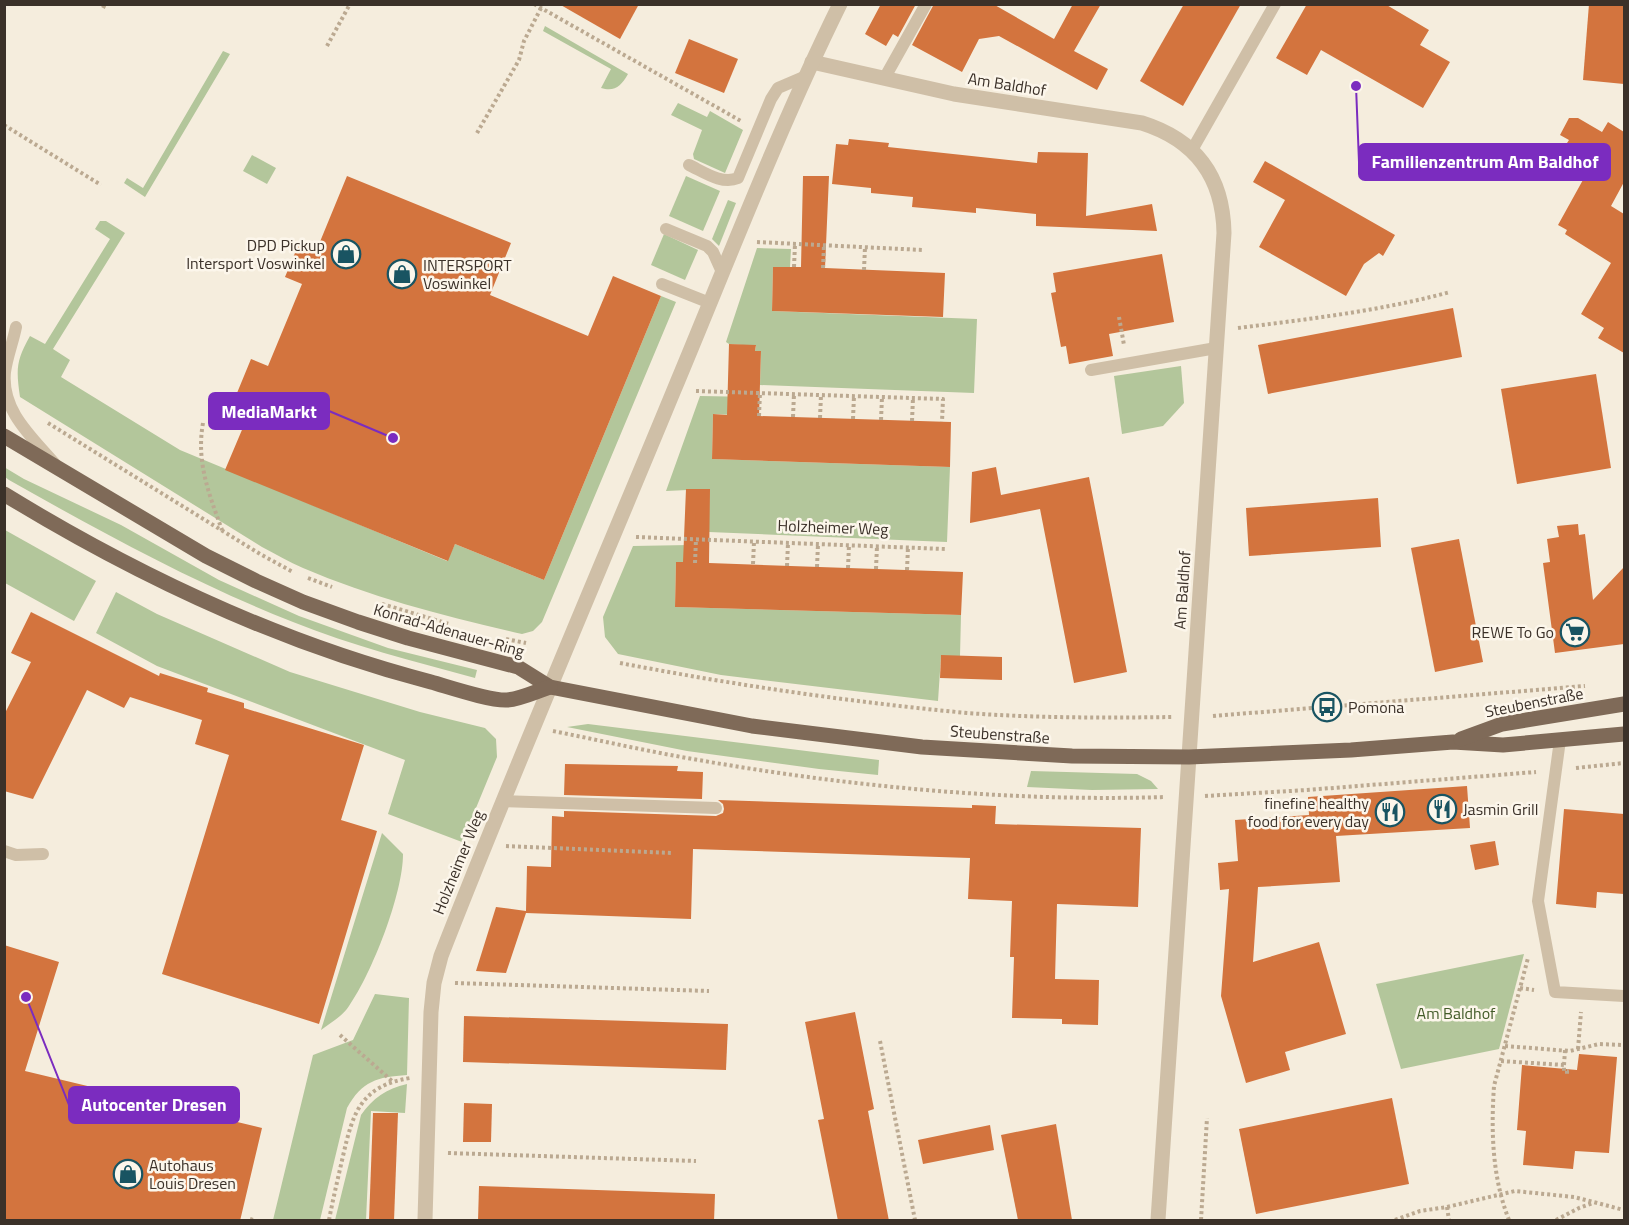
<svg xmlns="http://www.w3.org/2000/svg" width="1629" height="1225" font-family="'Titillium Web',sans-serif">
<rect width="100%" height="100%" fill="#f5eddd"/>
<g fill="#b3c69b">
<path d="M545,26L628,74C621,86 615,92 601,88L611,69L543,31Z"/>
<path d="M223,51L230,54L145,197L124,183L127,178L143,188Z"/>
<path d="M678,103L707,117L710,111L743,130L725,173L694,159L693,154L702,130L671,115Z"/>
<path d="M252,155L276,168L267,184L243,171Z"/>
<path d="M686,176L720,191L703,231L669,216Z"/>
<path d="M728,200L736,203L719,246L712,239Z"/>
<path d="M100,221H106L125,233L53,349L70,360L61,377L180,450L447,561L455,544L544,580L661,296L676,302L542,622L533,631L522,634C448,617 373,598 303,568C289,562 276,554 262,547L20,397C16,369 16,361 30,336L45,344L110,239L95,229Z"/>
<path d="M664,234L698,250L685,280L651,265Z"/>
<path d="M757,248L791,249L790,267H773L772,311L977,319L974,393L760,385L761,351H755L756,346L729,344L726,342Z"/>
<path d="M1181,366L1184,403L1163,426L1122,434L1114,376Z"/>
<path d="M700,396L756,397L755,416L713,414L712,459L950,467L947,542L709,532V489L666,491Z"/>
<path d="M4,467L24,479L121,525L219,580L299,616L388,648L477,670L475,678C414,661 352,646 293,622C194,583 101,532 9,480L5,477Z"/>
<path d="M5,530L96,581L74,621L5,583Z"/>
<path d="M689,545L688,562H676L675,607L961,615L960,656H941L938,701L721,675L618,654L605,637L603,617L633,546Z"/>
<path d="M116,592L157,614L290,672L420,712L485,728L496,739L497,757L462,842L388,814L405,760L157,666L96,633Z"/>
<path d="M588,724L879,760L878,775L819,769L687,751L567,727Z"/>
<path d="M1031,771L1137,774L1151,781L1158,789L1092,790L1027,787Z"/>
<path d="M382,833L403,854C403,894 372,973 349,1006C343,1016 330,1023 321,1030Z"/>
<path d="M1524,954L1499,1049L1401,1069L1376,984Z"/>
<path d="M375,994L409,998L407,1075C377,1077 362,1081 347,1108L320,1220H273L313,1055L353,1040Z"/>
<path d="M407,1084L405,1113L371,1111L366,1220H335L361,1115C373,1098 386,1089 407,1084Z"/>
</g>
<g fill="#d3743e">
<path d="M559,4H639L620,39Z"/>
<path d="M881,4H916L898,37L893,34L886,46L865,34Z"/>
<path d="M934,4H993L1054,39L1073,4H1101L1074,51L1108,69L1097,90L999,36L979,39L962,72L912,45Z"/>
<path d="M1184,4H1241L1183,106L1140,81Z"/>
<path d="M1307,4H1385L1429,30L1420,45L1450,62L1423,108L1321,50L1307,75L1276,58Z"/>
<path d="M1589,4H1624V84L1583,80Z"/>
<path d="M689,39L738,59L724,93L675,73Z"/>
<path d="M1569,118H1578L1602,132L1608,122L1624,132V182L1611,206L1624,214V353L1598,338L1604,328L1581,314L1611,263L1565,234L1567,230L1558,225L1589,169L1583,165L1589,155L1567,143L1569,140L1560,135Z"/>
<path d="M849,139L889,143L888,147L1037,163L1038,152L1088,153L1086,216L1152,204L1157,231L1036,226V214L976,208V213L912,207L913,197L871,193V188L832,184L836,144L848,145Z"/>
<path d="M1265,161L1395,235L1383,256L1379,253L1364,264L1346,296L1259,247L1285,200L1253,182Z"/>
<path d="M347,176L511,243L490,295L588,336L613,276L661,296L544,580L455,544L448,561L225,470L247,418L230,410L251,359L268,366L302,284L285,277L300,241L317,249Z"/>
<path d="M803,176H829L825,268L945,273L943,317L772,311L773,267H801Z"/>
<path d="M1162,254L1174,322L1109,334L1113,356L1069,364L1066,346L1061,347L1051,293L1056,292L1053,273Z"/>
<path d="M1453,308L1462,357L1268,394L1258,345Z"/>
<path d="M729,344L756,345L755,351H761L759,416L951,422L950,467L712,459L713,414L727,415Z"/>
<path d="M1596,374L1611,468L1517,484L1501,389Z"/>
<path d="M996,467L1001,495L1089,477L1127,672L1074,683L1040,509L970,523L972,472Z"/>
<path d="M686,489H710L709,563L963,572L961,615L675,607L676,562H683Z"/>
<path d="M1378,498L1381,547L1249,556L1246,508Z"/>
<path d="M1578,524L1579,535L1585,534L1593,600L1624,567V644L1555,653L1543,563L1550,562L1547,539L1559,537L1557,526Z"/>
<path d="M1459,539L1483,662L1435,672L1411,548Z"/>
<path d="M31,612L159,676L160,673L208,688L207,692L244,703V708L364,745L341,820L377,831L319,1024L162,974L229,755L195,744L202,720L130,697L124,708L87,690L33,799L4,791V715L31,662L11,653Z"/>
<path d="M941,655L1002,657V680L940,678Z"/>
<path d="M565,764L678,766L677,771L703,772L702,799L564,795Z"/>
<path d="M1467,786L1470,828L1336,836L1340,882L1258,887L1253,962L1319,942L1346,1034L1285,1052L1290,1070L1246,1083L1221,996L1229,889L1220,890L1218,863L1238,861L1235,820L1309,815L1308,797Z"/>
<path d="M718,800L972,808V805L996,806L995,824L1141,828L1138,907L1057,904L1055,979L1099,980L1098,1025L1062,1024V1019L1012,1018L1014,957H1010L1012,901L968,899L970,858L693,849L691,919L526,913L506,973L476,971L496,907L526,911L527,866L551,867L552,816L564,817V811L716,816L723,813L724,809L723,804Z"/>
<path d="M1564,809L1624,814V894L1597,892L1596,908L1556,904Z"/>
<path d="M1495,841L1499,865L1475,870L1470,845Z"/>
<path d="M4,945L59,962L25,1071L262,1128L240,1221H4Z"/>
<path d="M855,1012L874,1109L868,1111L889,1221H838L818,1120L824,1119L805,1022Z"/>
<path d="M464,1016L728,1024L726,1070L463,1062Z"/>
<path d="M1579,1054L1617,1057L1609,1153L1575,1151L1573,1169L1523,1165L1526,1131L1517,1130L1522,1065L1577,1070Z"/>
<path d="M1392,1098L1409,1184L1256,1214L1239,1129Z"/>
<path d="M464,1103L492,1104L491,1142H463Z"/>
<path d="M373,1113H398L394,1221H369Z"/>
<path d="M1056,1124L1072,1220H1018L1001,1135Z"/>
<path d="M990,1125L994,1150L923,1164L918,1140Z"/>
<path d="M479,1186L715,1194L714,1221H478Z"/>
</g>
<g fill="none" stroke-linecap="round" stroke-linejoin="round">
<g stroke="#bba991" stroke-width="4" stroke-dasharray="3 3" stroke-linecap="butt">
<path d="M534,4L741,121"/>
<path d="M103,8L105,4"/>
<path d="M327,46L350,4"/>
<path d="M4,125L101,185"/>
<path d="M477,133L519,60L524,41L541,8"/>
<path d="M757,242L923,250"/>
<path d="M794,267L795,244"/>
<path d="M823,268L824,245"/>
<path d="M864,270L865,247"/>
<path d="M1119,317L1124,345"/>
<path d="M1238,328C1309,319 1380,311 1450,292"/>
<path d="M696,391L943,399L942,422"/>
<path d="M759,416L760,393"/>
<path d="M793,417L794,394"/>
<path d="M820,418L821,395"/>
<path d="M853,419L854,396"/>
<path d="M881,420L882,397"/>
<path d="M912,421L913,398"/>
<path d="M48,423L260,554L293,572"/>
<path d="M203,423C196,462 209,494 222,530"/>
<path d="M636,537L945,549"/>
<path d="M695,563L696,539"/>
<path d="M753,564L754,542"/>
<path d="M787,566L788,543"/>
<path d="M817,567L818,544"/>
<path d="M848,568L849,545"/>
<path d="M876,569L877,546"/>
<path d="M907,570L908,547"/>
<path d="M308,578L332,587"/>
<path d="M382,604L449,624"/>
<path d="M506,639L526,643"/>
<path d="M620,663C735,685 850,702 967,713C1035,718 1104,718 1172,717"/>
<path d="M1213,716L1585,686"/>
<path d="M553,731C598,740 642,750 687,758C843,786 1006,802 1165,797"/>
<path d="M1576,768L1624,763"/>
<path d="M1205,796L1307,790L1536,772"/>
<path d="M506,846L671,853"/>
<path d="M455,983L709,991"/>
<path d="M1520,988L1534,990"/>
<path d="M340,1035L392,1081"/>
<path d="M880,1041L915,1220"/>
<path d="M1505,1046L1570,1051L1599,1044L1624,1045"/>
<path d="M1578,1049L1581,1012"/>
<path d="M1501,1061L1564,1065V1071H1567V1075"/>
<path d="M1564,1065L1565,1050"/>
<path d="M448,1153L696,1161"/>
<path d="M1447,1207L1449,1220"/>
<path d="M250,1219L253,1220"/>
<path d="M329,1220C333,1199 338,1178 343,1156C353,1112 361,1086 410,1078"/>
<path d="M1201,1220L1207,1118"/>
<path d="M1395,1220L1420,1211L1447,1207L1515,1191L1574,1197L1624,1210"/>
<path d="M1509,1220C1492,1177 1491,1131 1494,1086L1528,958"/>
<path d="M1556,1220L1579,1208L1593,1203"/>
</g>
<g stroke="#cfbfa7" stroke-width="12">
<path d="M884,79L926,4"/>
<path d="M1192,150L1275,4"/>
<path d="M689,165C704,172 722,185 738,178L771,99L778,88L806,76"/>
<path d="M666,229L707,246L713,252L722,272"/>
<path d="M662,284L710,303"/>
<path d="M16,327C13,342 7,357 5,372C1,411 32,437 55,464"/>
<path d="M1091,370L1216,348"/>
<path d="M1560,740L1538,901L1555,992L1624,996"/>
<path d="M502,801L716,808"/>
<path d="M4,851L16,855L43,854"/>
</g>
<g stroke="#cfbfa7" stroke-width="15">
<path d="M812,62L954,94L1142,123C1196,140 1223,177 1224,233L1158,1220"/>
<path d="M425,1220L431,1012L434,983L441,956C515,766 596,579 674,390C728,261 778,130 840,4"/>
</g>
<g stroke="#7f6a58" stroke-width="15">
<path d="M4,436L206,556L256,581L303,602L358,622L408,638L518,667L550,687L752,726L922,747L1072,756L1189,757L1351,750L1453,742L1503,745L1624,734"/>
<path d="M4,494C138,576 280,643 431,682C449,687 490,701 507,700C521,699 537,691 550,687"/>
<path d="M1461,739L1502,724L1624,704"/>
</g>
</g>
<defs>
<g id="shop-ring" transform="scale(1.5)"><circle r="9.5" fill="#fcf6eb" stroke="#195462" stroke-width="1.5"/><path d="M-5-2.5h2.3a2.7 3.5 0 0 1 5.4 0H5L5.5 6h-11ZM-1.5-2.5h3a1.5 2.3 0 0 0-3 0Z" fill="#195462"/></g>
<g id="supermarket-ring" transform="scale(1.5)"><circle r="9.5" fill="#fcf6eb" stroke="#195462" stroke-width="1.5"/><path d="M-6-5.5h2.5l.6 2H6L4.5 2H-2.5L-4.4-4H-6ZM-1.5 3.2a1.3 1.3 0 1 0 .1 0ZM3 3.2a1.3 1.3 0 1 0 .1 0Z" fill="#195462"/></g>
<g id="bus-ring" transform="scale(1.5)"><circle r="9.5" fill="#fcf6eb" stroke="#195462" stroke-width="1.5"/><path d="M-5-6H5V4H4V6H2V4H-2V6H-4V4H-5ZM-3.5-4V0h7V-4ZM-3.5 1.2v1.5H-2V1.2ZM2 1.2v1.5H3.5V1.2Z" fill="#195462"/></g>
<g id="restaurant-ring" transform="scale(1.5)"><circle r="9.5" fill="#fcf6eb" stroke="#195462" stroke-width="1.5"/><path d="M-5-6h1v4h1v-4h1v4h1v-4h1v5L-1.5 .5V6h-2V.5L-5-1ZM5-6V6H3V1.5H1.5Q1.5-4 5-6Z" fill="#195462"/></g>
</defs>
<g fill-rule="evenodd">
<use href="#shop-ring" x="346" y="254"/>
<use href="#shop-ring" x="402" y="274"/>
<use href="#supermarket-ring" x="1575" y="632"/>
<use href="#bus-ring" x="1327" y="707"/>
<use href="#restaurant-ring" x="1442" y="809"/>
<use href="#restaurant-ring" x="1390" y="812"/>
<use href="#shop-ring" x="128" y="1174"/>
</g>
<g text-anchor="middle" stroke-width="5" stroke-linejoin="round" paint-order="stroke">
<g font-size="16" fill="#3b3129" stroke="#fcf6eb">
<text transform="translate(1007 84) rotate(9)" y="6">Am Baldhof</text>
<text transform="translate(833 527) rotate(2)" y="6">Holzheimer Weg</text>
<text transform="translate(1182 590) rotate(-86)" y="6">Am Baldhof</text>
<text transform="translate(449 630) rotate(16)" y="6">Konrad-Adenauer-Ring</text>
<text transform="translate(1534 702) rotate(-11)" y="6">Steubenstraße</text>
<text transform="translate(1000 734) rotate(4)" y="6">Steubenstraße</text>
<text transform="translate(458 862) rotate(-68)" y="6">Holzheimer Weg</text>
</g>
<g font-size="16" fill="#3b3129" stroke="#fcf6eb" text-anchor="start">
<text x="325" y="251" text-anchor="end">DPD Pickup<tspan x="325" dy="18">Intersport Voswinkel</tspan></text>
<text x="423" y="271">INTERSPORT<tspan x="423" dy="18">Voswinkel</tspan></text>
<text x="1554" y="638" text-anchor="end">REWE To Go</text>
<text x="1348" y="713">Pomona</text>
<text x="1369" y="809" text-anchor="end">finefine healthy<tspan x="1369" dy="18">food for every day</tspan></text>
<text x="1463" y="815">Jasmin Grill</text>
<text x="149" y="1171">Autohaus<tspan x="149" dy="18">Louis Dresen</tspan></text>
</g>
<g font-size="16" fill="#435c29" stroke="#fcf6eb">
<text x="1456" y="1019">Am Baldhof</text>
</g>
</g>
<path fill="none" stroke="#7b2cbf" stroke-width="2" d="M1356 86L1359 162M393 438L329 411M26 997L69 1105"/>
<g fill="#7b2cbf" stroke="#fcf6eb" stroke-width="2">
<circle cx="1356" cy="86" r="6"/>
<circle cx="393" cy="438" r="6"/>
<circle cx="26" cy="997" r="6"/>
</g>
<g fill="#7b2cbf" stroke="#7b2cbf" stroke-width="2">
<rect x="1359" y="144" width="251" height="36" rx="6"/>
<rect x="209" y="393" width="120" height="36" rx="6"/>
<rect x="69" y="1087" width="170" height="36" rx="6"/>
</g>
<g font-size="18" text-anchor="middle" font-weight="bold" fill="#fff">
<text x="1485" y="168">Familienzentrum Am Baldhof</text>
<text x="269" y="418">MediaMarkt</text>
<text x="154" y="1111">Autocenter Dresen</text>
</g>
<rect width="1629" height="1225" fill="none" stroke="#3b3129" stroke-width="12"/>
</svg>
